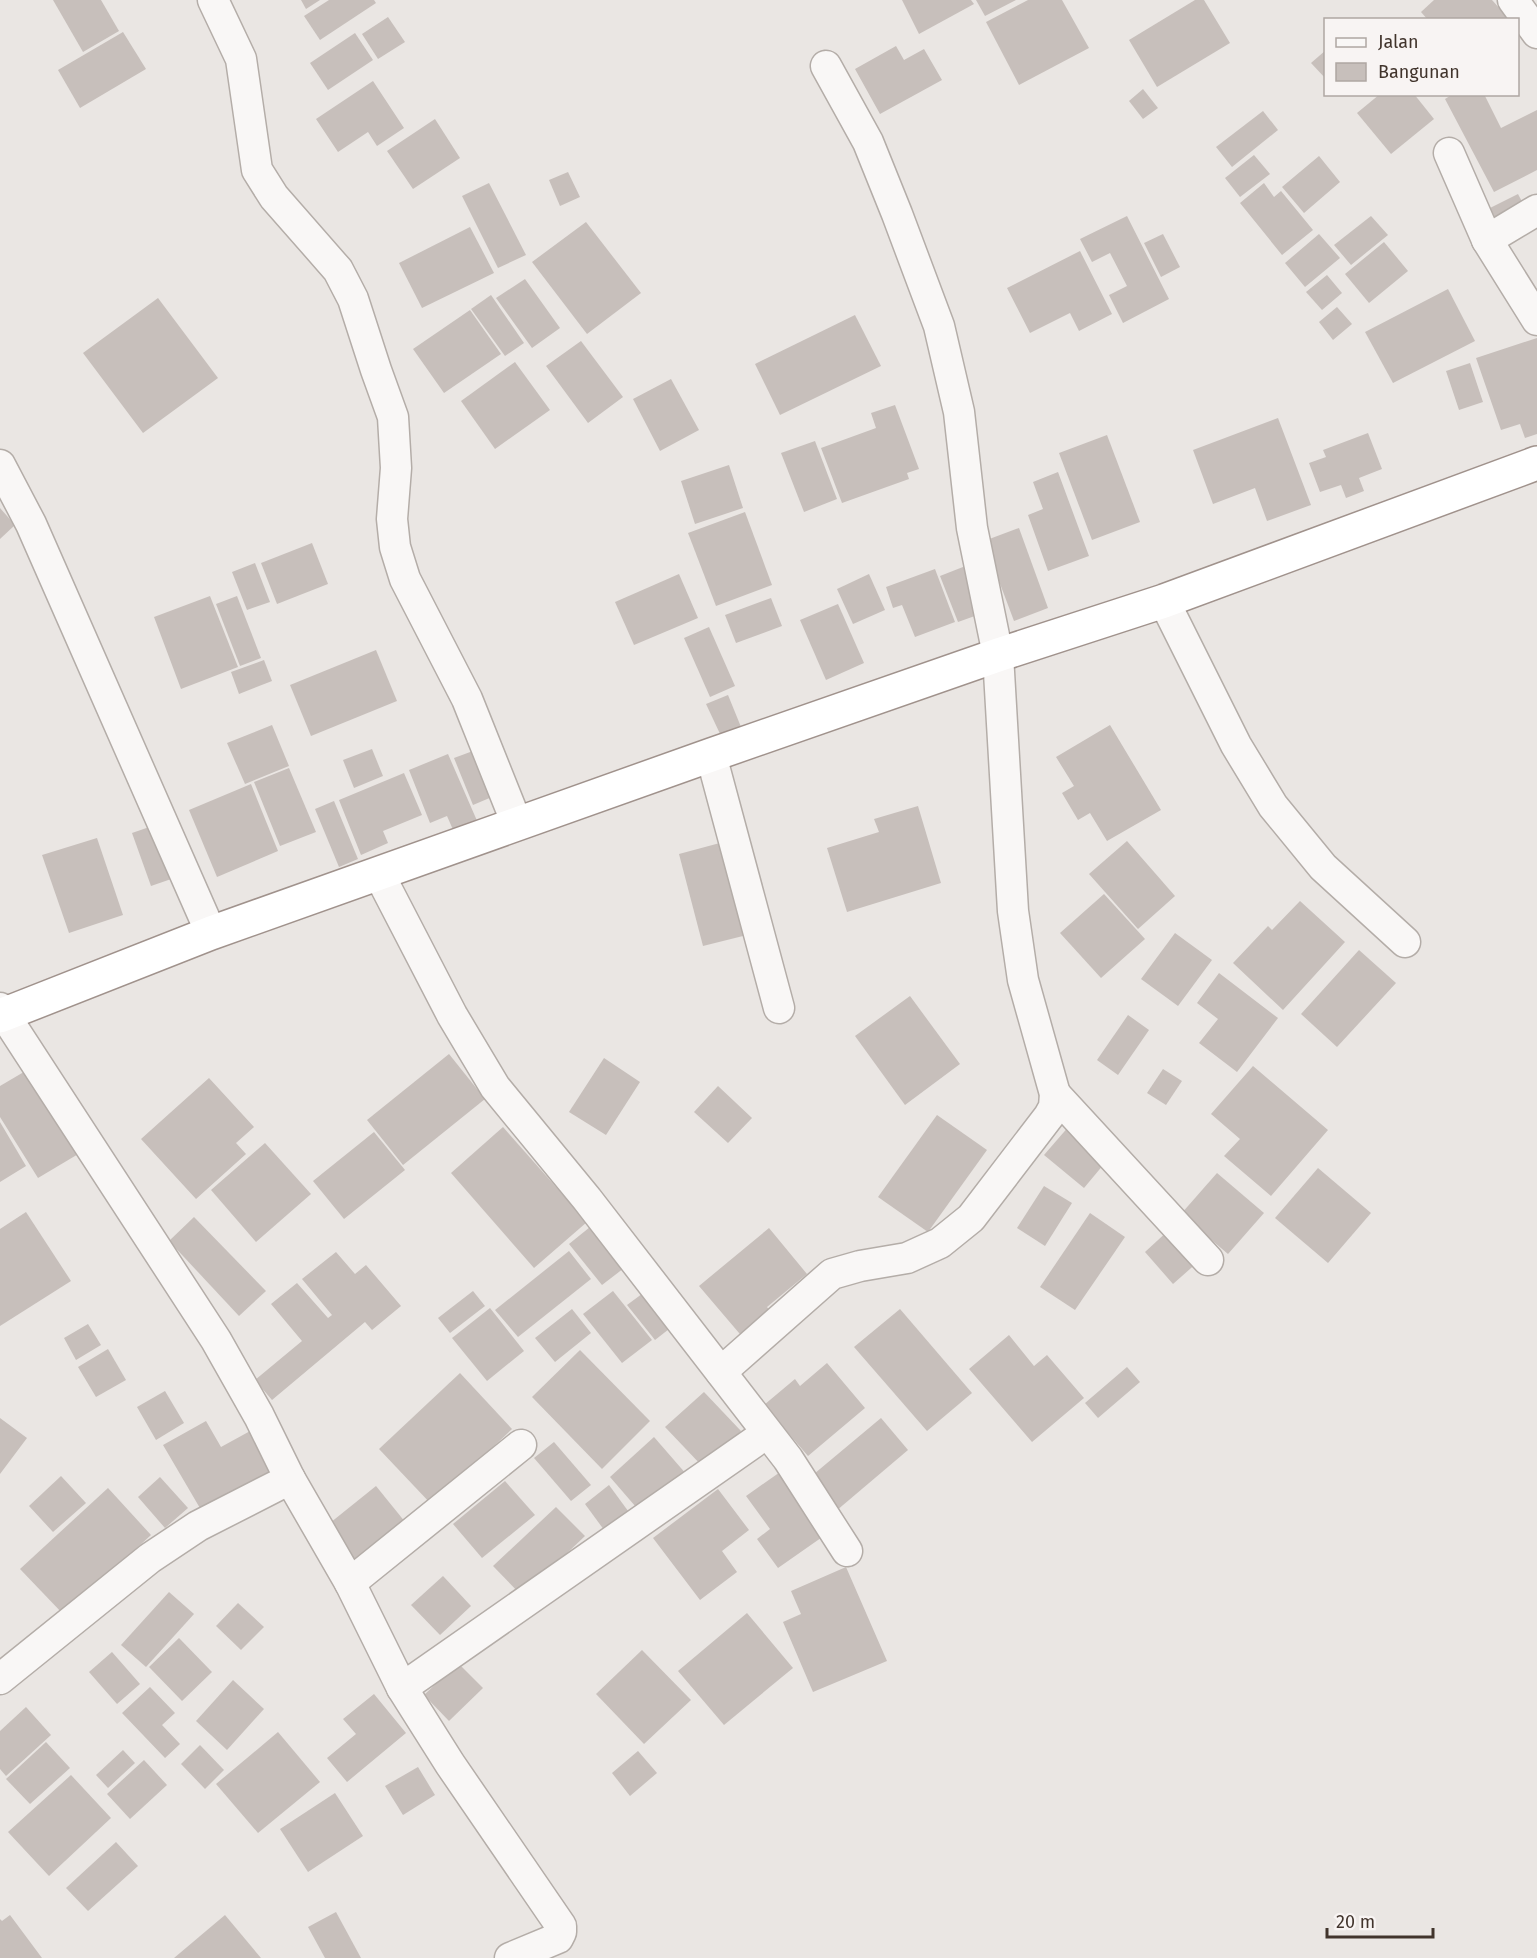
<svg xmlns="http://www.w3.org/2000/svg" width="1537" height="1958" font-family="'Fira Sans',sans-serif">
<rect width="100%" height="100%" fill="#eae6e3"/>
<g fill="#c7bfbb">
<path d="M53,0H101L119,31L83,52Z"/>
<path d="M301,0H320L306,9Z"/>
<path d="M329,0H374L376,3L320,40L304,16Z"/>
<path d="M902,0H971L974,4L919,34Z"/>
<path d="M976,0H1016L985,16Z"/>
<path d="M1028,0H1062L1089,48L1019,85L986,22Z"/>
<path d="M1195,0H1204L1230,43L1157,87L1129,40Z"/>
<path d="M1434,0H1492L1510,20H1428L1421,12Z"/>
<path d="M388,17L405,42L378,59L362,34Z"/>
<path d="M123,32L146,69L80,108L58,70Z"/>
<path d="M355,33L373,60L328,90L310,63Z"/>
<path d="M896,46L904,60L924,49L942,80L880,114L855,69Z"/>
<path d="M1326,50V79L1311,63Z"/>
<path d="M373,81L404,128L377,146L368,132L338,152L316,119Z"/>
<path d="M1143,89L1158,108L1143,119L1129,101Z"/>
<path d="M1380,94H1414L1434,119L1391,154L1357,113Z"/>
<path d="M1453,94H1484L1501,128L1537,110V170L1494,192L1445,99Z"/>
<path d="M1263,111L1278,130L1232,167L1216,147Z"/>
<path d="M435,119L460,158L413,189L387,151Z"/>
<path d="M1254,155L1270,174L1240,197L1225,178Z"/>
<path d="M1319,156L1340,182L1304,213L1282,187Z"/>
<path d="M568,172L580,197L560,206L549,180Z"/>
<path d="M489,183L526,255L498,268L462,196Z"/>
<path d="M1264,183L1274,197L1281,191L1313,230L1282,255L1240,203Z"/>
<path d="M1518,194L1528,213L1500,227L1490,208Z"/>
<path d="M1127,216L1169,299L1123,323L1109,295L1127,286L1110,253L1092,262L1080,239Z"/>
<path d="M1371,216L1388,235L1351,265L1334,245Z"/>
<path d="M586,222L641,293L587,334L532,262Z"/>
<path d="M470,227L494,273L422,308L399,263Z"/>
<path d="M1163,234L1180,267L1161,277L1144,243Z"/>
<path d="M1319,234L1340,258L1305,287L1285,263Z"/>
<path d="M1384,242L1408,271L1369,303L1345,274Z"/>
<path d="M1080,251L1112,314L1079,331L1070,313L1030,333L1007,288Z"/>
<path d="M1327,275L1342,293L1322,310L1306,292Z"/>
<path d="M525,279L560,328L532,348L496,298Z"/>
<path d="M1448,289L1475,341L1393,383L1365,332Z"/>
<path d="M491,295L524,343L505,356L471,309Z"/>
<path d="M158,298L218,378L143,433L83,353Z"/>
<path d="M1337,307L1352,324L1333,340L1319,322Z"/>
<path d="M470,310L501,354L444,393L413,349Z"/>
<path d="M855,315L881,366L780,415L755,364Z"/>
<path d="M1537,338V434L1525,438L1520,424L1501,430L1476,358Z"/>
<path d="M581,341L623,397L588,423L546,366Z"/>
<path d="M515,362L550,410L495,449L461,401Z"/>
<path d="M1470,363L1483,402L1459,410L1446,371Z"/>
<path d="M671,379L699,430L660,451L633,399Z"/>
<path d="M895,405L919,469L907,473L909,479L842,503L821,448L876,428L871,413Z"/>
<path d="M1278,418L1311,505L1267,521L1255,488L1213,504L1193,450Z"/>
<path d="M1368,433L1382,469L1359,478L1364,491L1346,498L1341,485L1320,492L1309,463L1326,457L1323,450Z"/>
<path d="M1107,435L1140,522L1092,540L1059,453Z"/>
<path d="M815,441L837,499L804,512L781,453Z"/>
<path d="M729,465L743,508L695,524L681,481Z"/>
<path d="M1058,472L1089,556L1048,571L1028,515L1043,509L1033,482Z"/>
<path d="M0,508L15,525L0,539Z"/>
<path d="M745,512L772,585L716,606L688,533Z"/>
<path d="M1019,528L1048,608L1014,621L984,541Z"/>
<path d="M312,543L328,584L277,604L261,563Z"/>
<path d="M255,563L270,602L247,610L232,572Z"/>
<path d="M968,565L986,612L958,622L940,576Z"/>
<path d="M935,569L955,622L915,637L902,605L893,608L886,587Z"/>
<path d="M679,574L698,618L634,645L615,602Z"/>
<path d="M869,574L885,610L853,624L837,589Z"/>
<path d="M210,596L238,667L181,689L154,617Z"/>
<path d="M237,596L261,658L240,666L216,604Z"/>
<path d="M771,598L782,626L736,643L725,615Z"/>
<path d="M838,604L864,663L826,680L800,620Z"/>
<path d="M709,627L735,686L710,697L684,638Z"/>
<path d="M376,650L397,701L311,736L290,685Z"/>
<path d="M264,660L272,681L239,694L231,672Z"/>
<path d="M728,695L741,727L721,736L706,704Z"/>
<path d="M272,725L289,766L245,784L227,743Z"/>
<path d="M1110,725L1161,810L1107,841L1090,813L1078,820L1062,793L1074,786L1056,757Z"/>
<path d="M481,748L499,794L473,805L454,758Z"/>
<path d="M372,749L383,776L354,788L343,760Z"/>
<path d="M448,754L478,823L454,832L447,816L430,823L409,770Z"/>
<path d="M289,768L316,832L280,846L254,782Z"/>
<path d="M404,773L422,815L383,831L388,843L361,855L339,800Z"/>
<path d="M251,784L278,851L217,877L189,810Z"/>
<path d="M334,801L358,859L339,867L315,809Z"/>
<path d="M918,806L941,883L847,912L827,848L879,832L874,819Z"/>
<path d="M158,824L177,877L151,886L132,833Z"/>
<path d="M97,838L123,915L69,933L42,855Z"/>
<path d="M731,840L755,933L703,946L679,854Z"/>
<path d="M1127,841L1175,896L1138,929L1089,874Z"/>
<path d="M1104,894L1145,939L1101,978L1060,933Z"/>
<path d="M1300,901L1345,942L1283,1010L1233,963L1268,926L1272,930Z"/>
<path d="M1175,933L1212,960L1178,1006L1141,979Z"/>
<path d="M1359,950L1396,983L1337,1047L1301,1014Z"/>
<path d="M1219,973L1278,1018L1237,1072L1199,1043L1218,1019L1197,1003Z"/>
<path d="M910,996L960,1064L905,1105L855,1036Z"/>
<path d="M1128,1015L1149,1030L1118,1075L1097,1060Z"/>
<path d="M449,1054L485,1099L403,1165L367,1120Z"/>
<path d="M604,1058L640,1082L606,1135L569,1112Z"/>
<path d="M34,1066L85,1150L38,1178L0,1117V1086Z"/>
<path d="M1253,1066L1328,1130L1271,1196L1224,1156L1240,1139L1211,1114Z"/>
<path d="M1163,1069L1182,1081L1166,1105L1147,1093Z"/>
<path d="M209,1078L254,1127L236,1143L246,1154L196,1199L141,1139Z"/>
<path d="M718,1086L752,1118L728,1143L694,1112Z"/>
<path d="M937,1115L987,1150L928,1232L878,1197Z"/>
<path d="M0,1122L26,1166L0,1182Z"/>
<path d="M1070,1125L1109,1158L1084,1188L1044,1155Z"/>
<path d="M503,1127L587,1222L534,1268L451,1173Z"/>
<path d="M374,1132L405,1170L344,1219L313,1181Z"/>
<path d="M265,1143L311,1194L256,1242L211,1190Z"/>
<path d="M1318,1168L1371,1213L1328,1263L1275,1218Z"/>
<path d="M1217,1173L1264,1213L1228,1254L1181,1214Z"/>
<path d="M1044,1186L1072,1203L1045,1246L1017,1228Z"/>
<path d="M26,1212L71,1281L0,1326V1229Z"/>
<path d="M1090,1213L1125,1237L1075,1310L1040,1287Z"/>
<path d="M194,1217L266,1291L239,1316L169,1241Z"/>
<path d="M595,1223L628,1265L602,1285L569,1244Z"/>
<path d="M769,1228L807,1274L767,1307L774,1316L745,1340L699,1286Z"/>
<path d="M1170,1229L1199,1261L1173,1284L1145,1252Z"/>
<path d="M569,1251L591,1279L518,1337L495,1310Z"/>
<path d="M336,1252L355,1274L366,1265L401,1306L372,1330L365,1322L272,1400L255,1380L302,1341L271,1304L297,1283L328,1318L332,1315L302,1279Z"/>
<path d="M650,1288L678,1322L655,1340L627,1305Z"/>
<path d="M473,1291L485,1306L450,1333L438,1318Z"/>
<path d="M613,1291L652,1340L622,1363L583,1314Z"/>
<path d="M490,1308L524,1351L487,1381L452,1338Z"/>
<path d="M572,1309L591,1333L555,1362L535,1338Z"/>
<path d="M900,1309L972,1393L927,1431L854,1347Z"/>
<path d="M88,1324L101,1345L76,1360L64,1338Z"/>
<path d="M1009,1335L1034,1366L1047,1355L1084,1398L1032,1442L969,1369Z"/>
<path d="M108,1349L126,1380L96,1397L78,1367Z"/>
<path d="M580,1350L650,1421L602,1469L532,1397Z"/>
<path d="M827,1363L865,1408L808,1456L764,1405L795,1379L800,1386Z"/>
<path d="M1127,1367L1140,1382L1098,1418L1085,1403Z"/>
<path d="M460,1373L512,1429L432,1505L379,1449Z"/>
<path d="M165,1391L184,1423L156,1440L137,1407Z"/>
<path d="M704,1392L741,1431L703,1467L665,1427Z"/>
<path d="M0,1418L27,1438L0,1474Z"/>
<path d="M881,1418L908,1450L836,1511L808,1479Z"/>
<path d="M206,1421L221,1447L252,1430L276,1472L204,1515L163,1445Z"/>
<path d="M654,1437L687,1475L642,1514L610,1477Z"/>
<path d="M554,1442L591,1485L571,1501L534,1458Z"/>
<path d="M783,1470L828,1533L778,1568L757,1539L770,1529L746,1496Z"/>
<path d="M61,1476L86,1503L53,1532L29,1506Z"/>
<path d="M160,1477L188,1508L165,1528L138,1497Z"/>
<path d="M505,1481L535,1515L482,1558L453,1524Z"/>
<path d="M609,1485L631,1515L607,1534L585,1504Z"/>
<path d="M376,1486L410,1528L359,1570L325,1527Z"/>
<path d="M108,1488L151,1535L64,1615L20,1569Z"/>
<path d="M718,1489L749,1530L722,1551L737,1572L700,1600L653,1538Z"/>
<path d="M556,1507L585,1536L522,1596L493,1566Z"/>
<path d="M846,1567L887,1661L813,1692L783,1622L801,1614L791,1591Z"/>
<path d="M443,1576L471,1606L440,1635L411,1605Z"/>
<path d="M169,1592L194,1614L146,1667L121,1645Z"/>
<path d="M238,1603L264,1627L241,1650L216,1626Z"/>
<path d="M747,1613L793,1668L724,1725L678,1671Z"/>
<path d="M179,1638L212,1672L182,1701L149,1667Z"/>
<path d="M642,1650L691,1700L644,1744L596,1694Z"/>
<path d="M112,1652L140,1684L117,1704L89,1672Z"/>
<path d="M458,1663L483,1688L449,1721L424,1695Z"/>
<path d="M233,1680L264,1709L227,1750L196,1721Z"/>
<path d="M150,1687L175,1713L162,1725L180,1744L165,1758L122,1713Z"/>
<path d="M374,1694L406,1733L347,1782L327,1758L356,1734L343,1719Z"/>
<path d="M26,1707L51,1735L6,1776L0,1769V1731Z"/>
<path d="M278,1732L320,1782L258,1833L216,1784Z"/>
<path d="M46,1742L70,1768L30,1804L6,1779Z"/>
<path d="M200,1745L224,1770L205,1789L181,1764Z"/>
<path d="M123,1750L135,1763L108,1788L96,1775Z"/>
<path d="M638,1751L657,1773L630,1796L612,1773Z"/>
<path d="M144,1760L167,1785L130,1819L107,1794Z"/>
<path d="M418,1767L435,1795L403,1815L385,1786Z"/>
<path d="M71,1775L111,1818L49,1876L8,1832Z"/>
<path d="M335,1793L363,1836L308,1872L280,1829Z"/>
<path d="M116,1842L138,1866L88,1911L66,1888Z"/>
<path d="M336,1912L361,1958H325L308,1927Z"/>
<path d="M10,1915L42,1958H0V1919L2,1921Z"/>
<path d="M225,1915L261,1958H174Z"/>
</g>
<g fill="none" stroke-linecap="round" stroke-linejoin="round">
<g stroke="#b4ada8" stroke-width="33">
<g id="street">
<path d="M213,0L241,59L257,170L274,197L338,270L353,299L376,370L393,417L396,468L392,519L395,547L405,579L467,699L517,824"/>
<path d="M1513,0L1537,33"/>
<path d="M1449,153L1487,240L1537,320"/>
<path d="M1487,240L1537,210"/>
<path d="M0,465L31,524L211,933"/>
<path d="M1164,601L1236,745L1273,806L1323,867L1405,942"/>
<path d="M711,755L779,1008"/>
<path d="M379,874L452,1015L495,1087L587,1199L788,1459L847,1551"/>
<path d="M0,1008L216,1340L259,1416L290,1479L350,1583L402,1688L450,1764L561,1926V1932L558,1938L510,1958"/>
<path d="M1055,1094L1208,1260"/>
<path d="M721,1372L832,1274L860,1266L907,1258L940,1243L971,1218L1049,1116L1054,1107L1055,1094L1023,980L1013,911L998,655L972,528L959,412L939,326L897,214L868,142L826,66"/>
<path d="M350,1583L521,1445"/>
<path d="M0,1679L150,1558L198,1526L290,1479"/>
<path d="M402,1688L767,1433"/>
</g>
</g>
<g stroke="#a0928c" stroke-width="36">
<path id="highway" d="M0,1016L211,933L711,755L998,655L1164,601L1537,463"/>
</g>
<use href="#street" stroke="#f9f7f6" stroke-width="30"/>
<use href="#highway" stroke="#fff" stroke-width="33"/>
</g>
<rect x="1324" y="18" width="195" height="78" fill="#f8f4f3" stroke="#afa7a3" stroke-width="1.5"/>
<rect x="1336" y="38" width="30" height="9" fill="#f9f7f6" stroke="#afa7a3" stroke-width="1.5"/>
<text x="1378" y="48" font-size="18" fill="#41342c">Jalan</text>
<rect x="1336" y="63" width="30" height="18" fill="#c7bfbb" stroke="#afa7a3" stroke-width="1.5"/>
<text x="1378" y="78" font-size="18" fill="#41342c">Bangunan</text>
<path d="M1327 1928v9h106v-9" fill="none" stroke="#41342c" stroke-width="3"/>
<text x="1336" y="1928" font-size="18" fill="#41342c" stroke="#f8f4f3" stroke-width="4.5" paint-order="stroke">20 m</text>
</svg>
